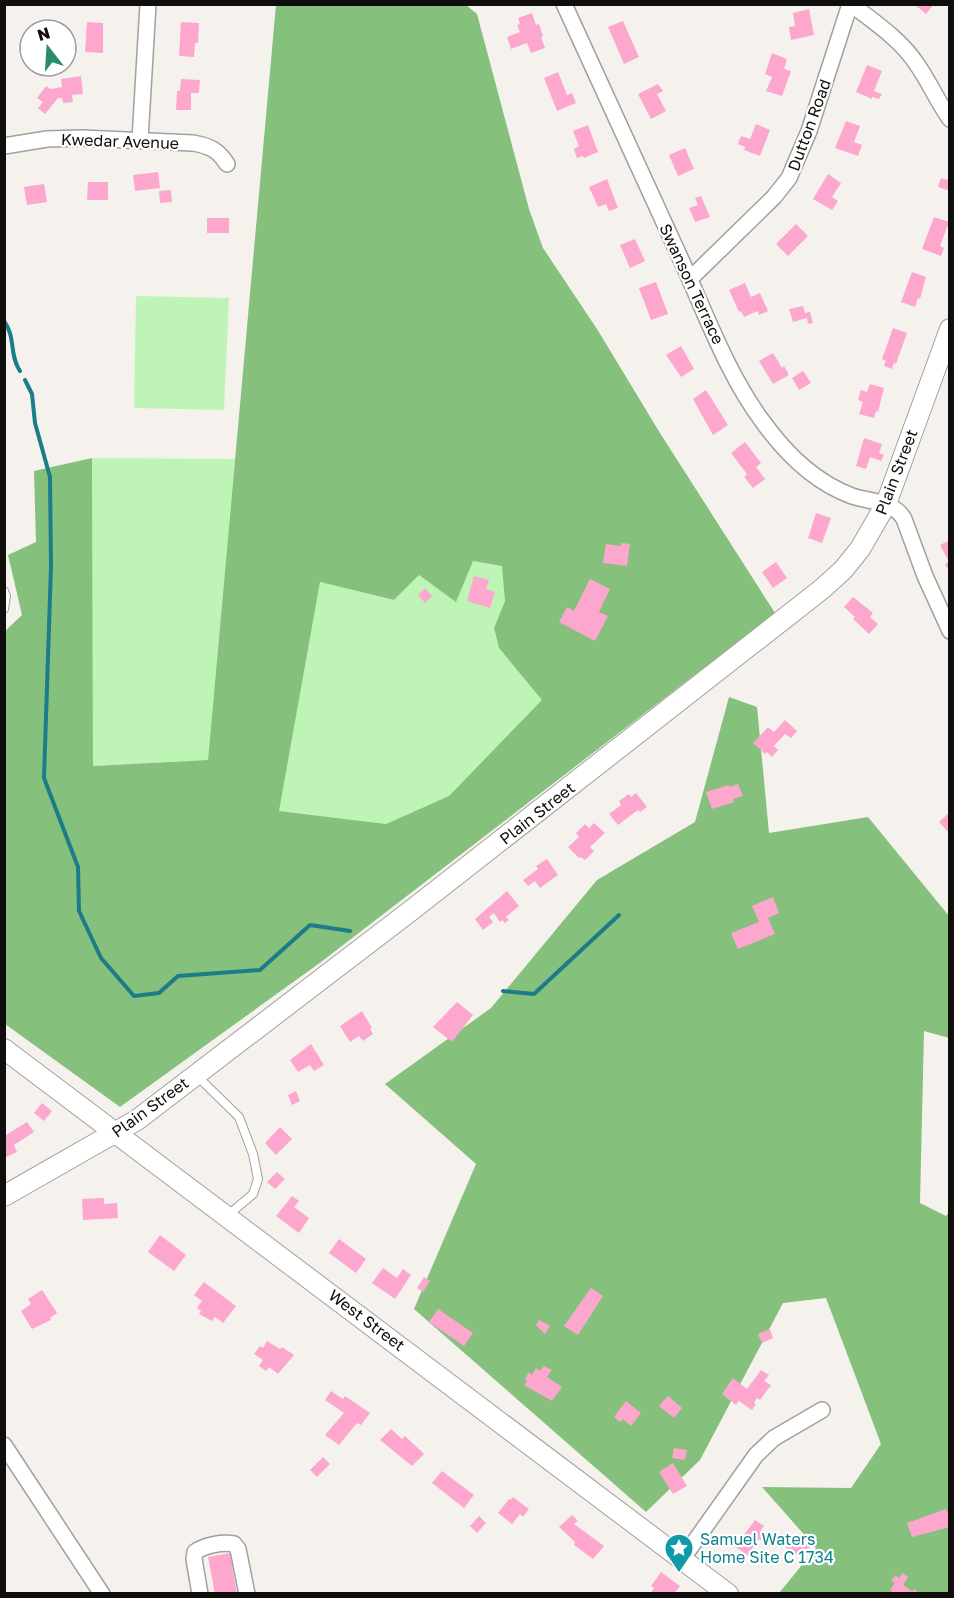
<svg xmlns="http://www.w3.org/2000/svg" width="954" height="1598" font-family="'Golos Text',sans-serif">
<rect width="100%" height="100%" fill="#f5f2ee"/>
<g fill="#bef5b6">
<path d="M136,296L229,298L224,410L134,408Z"/>
<path d="M92,458L235,459L208,760L93,766Z"/>
<path d="M473,561L503,565L505,601L494,628L499,648L543,700L449,796L386,824L278,811L320,582L394,600L419,575Z"/>
</g>
<g fill="#86c07d" fill-rule="evenodd">
<path d="M276,5H466L477,14L529,209L543,248L597,329L660,433L775,613L321,962L120,1107L5,1024L4,632L22,615L8,555L36,542L34,471L92,458L93,766L208,760ZM473,561L502,566L505,601L494,628L499,648L542,700L449,796L386,824L279,811L320,582L394,600L419,575L456,602Z"/>
<path d="M729,697L757,707L769,833L868,817L949,916V1038L924,1031L920,1203L946,1216L949,1212V1593H779L816,1548L762,1487L851,1488L881,1444L826,1298L783,1303L700,1460L646,1512L414,1309L476,1164L385,1084L491,1008L597,880L695,822Z"/>
</g>
<g fill="none" stroke-linecap="round" stroke-linejoin="round">
<g stroke="#1c7c88" stroke-width="4">
<path d="M4,321C16,337 9,355 20,371"/>
<path d="M25,380L32,394L35,423L50,477L51,566L44,778L78,867L79,911L101,958L134,996L159,993L178,976L260,970L310,925L350,931"/>
<path d="M503,991L534,994L619,915"/>
</g>
</g>
<g fill="#fda7cf">
<path d="M914,4H934L926,14Z"/>
<path d="M809,9L814,35L791,40L789,27L795,26L793,13Z"/>
<path d="M532,13L536,25L539,24L543,36L541,37L545,48L531,53L527,43L511,49L507,37L520,32L517,25L520,24L518,18Z"/>
<path d="M623,21L639,57L624,64L608,27Z"/>
<path d="M87,22L103,23V53L85,52Z"/>
<path d="M181,22L199,23L198,43H195L194,57L179,56Z"/>
<path d="M772,53L787,59L784,69L791,71L782,96L766,91L772,77L765,74Z"/>
<path d="M867,65L882,71L874,91L882,94L879,99L872,97V99L856,92Z"/>
<path d="M558,72L567,95L572,93L576,103L557,111L544,78Z"/>
<path d="M81,76L83,94L72,95L73,102L63,103L62,98H58L45,114L38,108L43,102L37,98L46,86L50,89L62,87L61,79Z"/>
<path d="M181,79L200,80L199,93H191V110H176L177,91H180Z"/>
<path d="M658,84L663,91L657,94L666,111L651,119L638,94Z"/>
<path d="M846,121L860,126L854,142L862,145L858,156L835,148Z"/>
<path d="M756,124L770,130L760,156L744,150L745,147L738,144L741,136L750,139Z"/>
<path d="M588,125L598,152L584,158L583,156L577,158L574,149L579,146L573,131Z"/>
<path d="M685,148L694,169L678,176L669,155Z"/>
<path d="M158,172L160,188L135,191L133,175Z"/>
<path d="M828,174L841,183L832,197L838,201L832,210L813,199Z"/>
<path d="M950,174V191L938,187L941,178L947,180Z"/>
<path d="M607,179L618,208L609,211L606,204L598,207L589,187Z"/>
<path d="M88,182H108V200H87Z"/>
<path d="M44,184L47,202L27,205L24,187Z"/>
<path d="M171,190L172,202L160,203L159,191Z"/>
<path d="M701,196L710,217L695,222L689,208L698,205L695,198Z"/>
<path d="M934,217L949,222L940,246L944,248L941,256L922,249Z"/>
<rect x="207" y="218" width="22" height="15"/>
<path d="M796,224L808,236L788,256L776,244Z"/>
<path d="M635,239L645,261L630,268L620,245Z"/>
<path d="M912,272L926,277L920,299L918,298L915,307L901,302Z"/>
<path d="M656,282L668,314L651,320L639,288Z"/>
<path d="M745,283L751,297L760,293L768,311L759,315L758,311L744,317L741,311L739,312L729,290Z"/>
<path d="M803,306L805,313L810,312L813,323L808,324L807,318L793,322L789,309Z"/>
<path d="M893,328L907,333L896,364L894,363L892,369L884,366L886,361L882,359Z"/>
<path d="M681,346L694,369L681,377L666,355Z"/>
<path d="M773,353L782,368L784,366L789,375L773,384L759,361Z"/>
<path d="M803,371L811,383L799,390L792,378Z"/>
<path d="M870,384L884,388L878,412L876,411L874,418L859,414L863,402L858,400L861,390L867,392Z"/>
<path d="M706,390L728,425L713,435L693,399Z"/>
<path d="M864,438L882,444L879,453L884,455L881,461L870,457L866,469L856,466Z"/>
<path d="M745,442L761,463L756,467L765,479L753,488L744,477L747,474L731,453Z"/>
<path d="M816,513L831,518L822,543L808,538Z"/>
<path d="M950,540V573L945,564L949,562L940,545Z"/>
<path d="M621,543L630,544L627,566L603,563L606,544L621,546Z"/>
<path d="M776,562L787,578L773,588L762,572Z"/>
<path d="M474,576L489,580L486,589L495,592L490,608L467,601Z"/>
<path d="M590,579L610,589L599,612L608,616L595,641L559,622L567,607L574,611Z"/>
<path d="M425,588L432,596L425,603L418,595Z"/>
<path d="M853,597L873,613L870,617L878,624L869,634L853,619L855,617L844,607Z"/>
<path d="M785,720L797,731L791,738L785,734L774,746L778,750L772,757L767,752L765,754L753,743L768,727L774,732Z"/>
<path d="M738,784L743,796L733,799L734,802L712,809L706,792L729,785L730,787Z"/>
<path d="M636,793L647,807L640,812L638,810L618,825L609,814L621,805L619,801L629,794L631,797Z"/>
<path d="M950,812V834L939,822Z"/>
<path d="M594,823L605,833L590,847L594,851L585,860L581,857L579,858L568,847L579,837L576,833L585,824L589,828Z"/>
<path d="M547,859L558,875L540,888L535,881L528,886L523,880L538,869L536,866Z"/>
<path d="M507,891L519,906L506,917L509,920L505,923L502,920L500,922L494,913L489,917L493,922L483,930L475,919Z"/>
<path d="M773,897L779,913L768,918L775,934L738,949L731,933L759,922L752,906Z"/>
<path d="M457,1002L473,1015L452,1042L433,1027Z"/>
<path d="M362,1011L372,1028L370,1029L373,1034L363,1041L359,1036L350,1042L340,1026Z"/>
<path d="M311,1044L324,1065L314,1071L310,1065L298,1072L290,1060Z"/>
<path d="M296,1091L300,1101L292,1105L288,1095Z"/>
<path d="M42,1103L52,1111L44,1121L34,1113Z"/>
<path d="M27,1122L34,1132L14,1145L17,1152L4,1158L6,1135Z"/>
<path d="M280,1127L292,1139L276,1155L265,1143Z"/>
<path d="M277,1172L285,1179L275,1189L267,1182Z"/>
<path d="M292,1196L299,1201L294,1207L309,1218L299,1233L276,1216Z"/>
<path d="M104,1198V1204L117,1203L118,1218L83,1220L82,1199Z"/>
<path d="M160,1235L186,1255L174,1271L148,1252Z"/>
<path d="M339,1239L366,1259L356,1273L329,1253Z"/>
<path d="M383,1268L397,1278L403,1269L411,1275L395,1299L372,1283Z"/>
<path d="M424,1277L430,1281L423,1292L417,1288Z"/>
<path d="M204,1282L236,1306L223,1323L215,1317L212,1321L199,1314L201,1311L197,1308L202,1301L194,1295Z"/>
<path d="M591,1288L603,1296L578,1335L564,1326Z"/>
<path d="M42,1290L57,1313L50,1318L51,1320L32,1329L21,1311L31,1304L28,1299Z"/>
<path d="M438,1309L473,1333L464,1346L429,1322Z"/>
<path d="M539,1320L550,1326L545,1334L536,1325Z"/>
<path d="M770,1329L773,1338L762,1343L758,1334Z"/>
<path d="M267,1341L280,1349L282,1347L294,1355L278,1374L269,1367L266,1371L259,1366L263,1360L254,1354L260,1346L263,1348Z"/>
<path d="M544,1366L552,1370L547,1377L562,1387L552,1401L524,1385L527,1380L525,1379L529,1372L532,1375L536,1368L540,1371Z"/>
<path d="M761,1370L769,1375L764,1381L771,1385L760,1400L757,1398L754,1403L756,1404L752,1410L739,1401L736,1405L722,1394L733,1378L747,1389Z"/>
<path d="M331,1391L343,1399L345,1396L370,1413L361,1425L357,1423L339,1445L325,1435L344,1413L325,1400Z"/>
<path d="M668,1396L682,1408L674,1418L659,1406Z"/>
<path d="M626,1401L641,1413L631,1426L623,1419L620,1422L614,1417Z"/>
<path d="M391,1429L402,1439L405,1436L424,1454L412,1466L380,1440Z"/>
<path d="M674,1448L687,1450L685,1460L672,1458Z"/>
<path d="M323,1457L330,1464L317,1477L310,1470Z"/>
<path d="M673,1463L687,1486L673,1494L659,1472Z"/>
<path d="M442,1471L474,1495L464,1508L432,1483Z"/>
<path d="M513,1497L529,1509L523,1517L520,1514L512,1524L498,1513L509,1499L510,1500Z"/>
<path d="M946,1509L950,1518V1527L912,1537L907,1523Z"/>
<path d="M572,1515L578,1521L574,1524L604,1546L593,1559L574,1545L575,1542L559,1527Z"/>
<path d="M479,1516L486,1523L477,1533L470,1526Z"/>
<path d="M755,1520L764,1526L761,1530L776,1540L781,1533L794,1542L800,1534L813,1543L802,1559L778,1542L773,1548L768,1545L766,1548L762,1545L764,1542L759,1539L752,1549L755,1551L750,1557L733,1545L738,1538L740,1540Z"/>
<path d="M230,1553L237,1594H215L208,1557Z"/>
<path d="M661,1572L680,1586L674,1594H650L654,1588L651,1586Z"/>
<path d="M902,1573L908,1577L903,1585L912,1591L914,1589L920,1594H895L890,1590L895,1583L891,1581L895,1575L899,1578Z"/>
</g>
<g fill="none" stroke-linecap="round" stroke-linejoin="round">
<g stroke="#a2a09d" stroke-width="10">
<g id="service">
<path d="M4,591L6,596L4,609"/>
<path d="M197,1076L239,1117L253,1154L258,1179L253,1194L227,1216"/>
</g>
</g>
<g stroke="#a2a09d" stroke-width="18">
<g id="minor">
<path d="M564,4C604,91 643,178 683,264C707,317 728,375 763,422C786,454 814,482 852,496C870,502 894,501 904,519L925,576L950,631"/>
<path d="M851,4C874,22 900,39 916,63C929,81 937,101 950,119"/>
<path d="M140,140L148,4"/>
<path d="M4,146L47,139L82,138L193,143C210,146 218,150 227,164"/>
<path d="M690,279L774,197L789,178L809,131L850,4"/>
<path d="M4,1445L102,1594"/>
<path d="M683,1558L756,1455L774,1438L822,1410"/>
<path d="M200,1594L194,1559L195,1552C205,1545 222,1542 234,1544L238,1549L247,1594"/>
</g>
</g>
<g stroke="#a2a09d" stroke-width="22">
<g id="tertiary">
<path d="M4,1049L728,1594"/>
<path d="M4,1196L137,1120L413,909L822,589L843,570L860,549L886,504L950,329"/>
</g>
</g>
<use href="#service" stroke="#fff" stroke-width="8"/>
<use href="#minor" stroke="#fff" stroke-width="15"/>
<use href="#tertiary" stroke="#fff" stroke-width="20"/>
</g>
<defs>
<g id="sight-pin" transform="scale(1.5)"><path d="M0 17L-7.5 6A9.5 9.5 0 1 1 7.5 6Z" fill="#0f9aa8" stroke="#fff"/><path d="M0-6L1.8-2.2L6-1.7L2.9 1.2L3.7 5.4L0 3.3L-3.7 5.4L-2.9 1.2L-6-1.7L-1.8-2.2Z" fill="#fff"/></g>
</defs>
<g fill-rule="evenodd">
<use href="#sight-pin" x="679" y="1548"/>
</g>
<g text-anchor="middle" stroke-width="4.5" stroke-linejoin="round" paint-order="stroke">
<g font-size="16" fill="#0f0e0d" stroke="#fff">
<text transform="translate(809 125) rotate(-70)" y="6">Dutton Road</text>
<text transform="translate(120 141) rotate(2)" y="6">Kwedar Avenue</text>
<text transform="translate(692 284) rotate(65)" y="6">Swanson Terrace</text>
<text transform="translate(896 472) rotate(-69)" y="6">Plain Street</text>
<text transform="translate(537 813) rotate(-38)" y="6">Plain Street</text>
<text transform="translate(150 1107) rotate(-36)" y="6">Plain Street</text>
<text transform="translate(367 1320) rotate(37)" y="6">West Street</text>
</g>
<g font-size="16" fill="#0d838f" stroke="#fff" text-anchor="start">
<text x="700" y="1545">Samuel Waters<tspan x="700" dy="18">Home Site C 1734</tspan></text>
</g>
</g>
<rect width="954" height="1598" fill="none" stroke="#0f0e0d" stroke-width="12"/>
<g transform="translate(48 48) rotate(343)"><circle r="28" fill="#ffffff" stroke="#9f9f9e" stroke-width="1.5"/>
<path d="M0-4.5L10 22L0 15L-10 22Z" fill="#298d69"/>
<text y="-9" font-size="16" font-weight="bold" text-anchor="middle" fill="#0f0e0d">N</text>
</g>
</svg>
